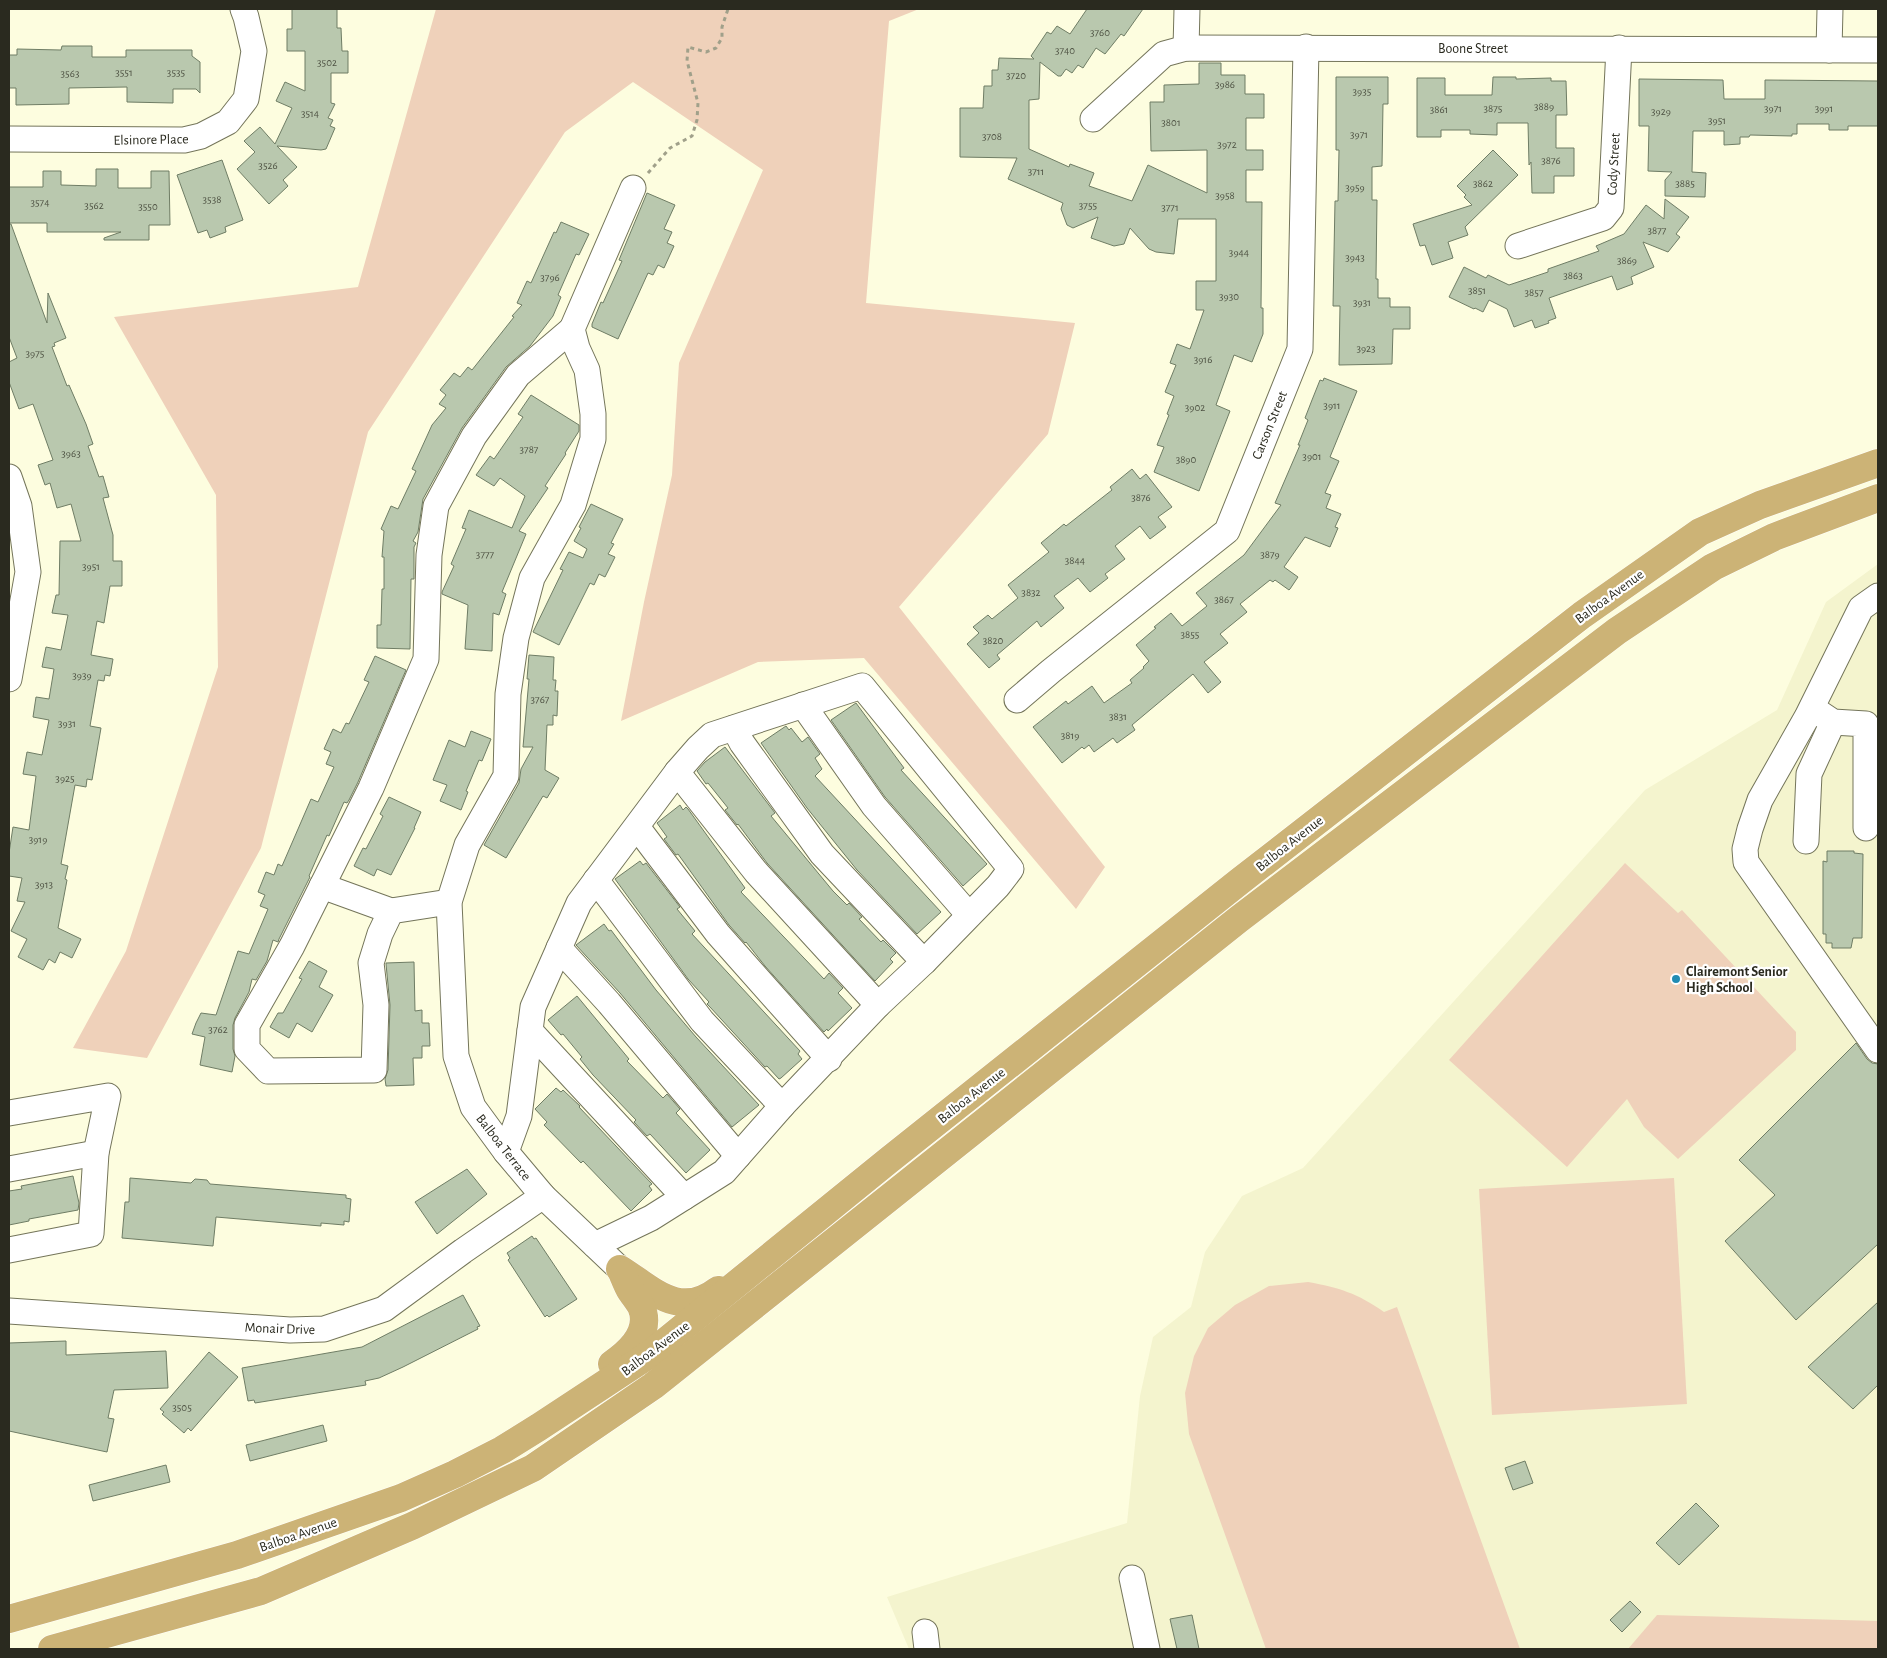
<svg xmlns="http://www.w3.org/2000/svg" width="1887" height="1658" font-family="'Alegreya Sans',sans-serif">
<rect width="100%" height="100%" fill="#fdfddf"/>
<path fill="#f4f4ce" d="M1878,564V1649H909L887,1597L1127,1523L1140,1396L1153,1337L1191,1307L1205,1252L1242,1196L1303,1168L1645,790L1777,710L1826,602Z"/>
<g fill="#efd1ba">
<path d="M436,9H919L889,21L866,303L1075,323L1048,434L899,607L1105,867L1076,909L864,658L758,662L621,721L644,602L672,475L679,363L763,170L633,82L565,132L368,432L261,848L147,1058L73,1048L126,951L218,667L216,495L114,317L358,287Z"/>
<path d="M1625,863L1678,913L1682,910L1796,1032V1050L1678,1159L1644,1127L1627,1099L1567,1167L1449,1060Z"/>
<path d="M1674,1178L1687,1404L1492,1415L1479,1189Z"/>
<path d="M1308,1282C1340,1288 1357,1293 1384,1312L1397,1307L1520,1649H1266L1189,1434L1185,1393L1194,1356L1208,1328L1235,1305L1269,1286Z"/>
<path d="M1657,1615L1878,1621V1649H1628Z"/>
</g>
<g fill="#b9c8ae" stroke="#6f7d65">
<path d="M292,9H337V28H341L342,51H348V73H331V103L335,104L328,118L333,120L330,126L335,128L326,149L321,150L277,146L297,167L283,180L288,186L269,204L237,169L255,152L244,141L260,127L275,144L292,108L276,101L285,82L305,91V51H287V29H292Z"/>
<path d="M1087,9H1143L1124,36L1121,34L1105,54L1096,48L1083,68L1078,65L1072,73L1066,69L1061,76H1058L1040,62L1039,99L1029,100V149L1069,167L1070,164L1094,173L1089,186L1132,201L1148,165L1207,193V150L1151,151L1150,102H1164V85L1199,84V63H1221V75H1245V94H1264V118H1246V150H1263V170H1246V202H1262L1261,308H1263V334L1252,362L1234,355L1216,405L1230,411L1199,491L1154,472L1164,447L1157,445L1169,415L1167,414L1174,396L1165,392L1176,365L1170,363L1177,344L1190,349L1204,310H1196V281H1216V219H1178L1174,254L1156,252L1149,249L1130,228L1124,244L1114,246L1091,238L1098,217L1073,228L1067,225L1061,209L1063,203L1008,179L1017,158L960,157V108H983L984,86H992V70H998L999,58L1034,59L1031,56L1047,32L1051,34L1057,26L1070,34Z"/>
<path d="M62,46H92V57H126V50H192V56L200,62V93L196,89H173V103L127,102V87L69,88V104L16,105V88H9V55H17V49L61,50Z"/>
<path d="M1336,77H1388V104H1383L1382,166L1372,167V200H1377L1376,279H1378V298H1390V307H1410V329H1393L1392,364L1339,365L1340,306H1333L1335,201H1338L1339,150H1336Z"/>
<path d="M1493,77H1516V79L1551,78V81H1566L1567,115H1556V148H1574V176H1554V193H1532L1531,162L1529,165L1528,123H1497V135L1470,134V130H1441V137H1417V78H1445V95H1492Z"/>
<path d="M1639,79L1723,80L1724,99H1765V80L1878,81V126H1848V130H1829V124H1797V134H1792V136L1750,135L1749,137H1740V144L1724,145V131H1693L1692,172L1706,173L1705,197L1665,196V180L1672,172L1648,171L1649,126H1639Z"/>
<path d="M1493,150L1518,175L1465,227L1468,235L1448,242L1453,258L1432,265L1425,245L1420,246L1413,224L1472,205L1464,197L1466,195L1457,186Z"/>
<path d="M222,160L243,220L225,227L226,232L210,238L207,230L198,233L177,175Z"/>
<path d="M96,169H118V188H151V171H169L170,225H149V240H104V238L121,232H47V223H9V187H43V171H61V185L96,186Z"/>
<path d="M647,193L675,205L664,229L672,232L667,243L674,246L664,268L658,265L653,275L648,273L618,339L592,327V324L601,302L603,303L622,261L619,260Z"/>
<path d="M1665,199L1689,217L1676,234L1680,237L1668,252L1643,242L1654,267L1631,277L1633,284L1617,290L1612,276L1549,298L1556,318L1548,321L1549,323L1535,328L1532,320L1514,327L1507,309L1489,300L1483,312L1475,308L1474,309L1449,297L1464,267L1486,278L1488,275L1509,285L1548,272V269L1599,251L1596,246L1624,234L1646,205L1664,219Z"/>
<path d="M561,222L589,234L579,255L576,254L558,295L561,297L553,316L530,346L506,367L462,428L423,499L418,532L413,541L416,543L414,547V579H411L410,649L377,648V625H381L382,589H384V557H382L384,531L381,529L391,506L398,509L416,471L412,469L432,425L446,408L439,404L446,395L440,390L454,373L460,377L468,367L472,370L514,317L512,316L522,305L517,303L527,281L531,283L554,232L556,233Z"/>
<path d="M9,224H11L47,323L48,293L66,338L54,343L55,346L52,347L67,386L69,385L86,424L93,444L88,446L99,477L103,476L109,497L103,498L113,535V561H122V586H110L104,623L97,621L91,655L113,659L110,676L105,675L104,681L98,680L90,726L101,728L92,780L87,779L86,787L75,785L61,864L68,866L65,879L67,880L58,928L81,939L72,958L60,952L55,963L49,959L43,970L18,957L27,939L11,931L25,902L17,901L22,878L9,876V853L13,827L29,830L36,776L23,774L27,752L42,755L49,720L33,717L36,697L49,699L54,669L42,667L46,647L61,650L68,615L52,613L56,595H59L60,541H81L71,504L57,508L50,483L45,485L38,465L53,460L33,404L19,409L9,382V362L17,358L9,337Z"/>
<path d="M1324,378L1357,391L1330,457L1339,461L1325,493L1331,495L1326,508L1341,514L1335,527L1338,528L1330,547L1305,537L1284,567L1298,577L1290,589L1289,590L1275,580L1273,582L1270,580L1240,604L1247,612L1220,634L1228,643L1204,662L1221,682L1208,693L1193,674L1132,725L1135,730L1117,743L1113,738L1094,752L1089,745L1084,749L1082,747L1062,763L1033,727L1066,701L1068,704L1092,686L1104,703L1132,683L1130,680L1144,668L1143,667L1149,661L1136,645L1156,628L1154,627L1171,613L1182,626L1207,606L1196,593L1244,555L1281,505L1275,503L1300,445H1298L1308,420L1305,418L1312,400L1320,380L1323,381Z"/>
<path d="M531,395L579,425V431L565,453L566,454L545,486L548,488L519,531L526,534L502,592L506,594L499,615L493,613L492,651L465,649L468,605L442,594V592L454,566L451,564L466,529L462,528L469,510L512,528L525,496L500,478L494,486L476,475L490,456L494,459L523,417L518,414Z"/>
<path d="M1132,469L1140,479L1146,474L1172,507L1158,517L1166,527L1150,539L1140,526L1115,546L1125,559L1105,574L1108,578L1090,592L1078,578L1054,596L1064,608L1041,627L1037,621L997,655L1000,659L989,668L967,644L979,633L973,627L988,615L992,619L1018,598L1008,585L1049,552L1041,543L1064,524L1066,526L1112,490L1110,487Z"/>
<path d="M591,504L623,519L611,543L614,544L608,554L615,557L605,577L599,574L594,585L590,583L559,645L533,632L563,570L560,569L569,552L583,558L587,549L574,541L581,528L579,527Z"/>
<path d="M529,655L554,657L553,680H556L555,691H558L557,716L553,715V725H547L545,770L559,778L547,798L543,796L506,858L484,845L519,783L521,769L533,747H523L529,679H527Z"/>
<path d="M375,656L406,670L358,782L349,800L347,803L344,802L329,836L327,835L309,876L310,877L279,939L278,942L273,940L267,961L256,980L252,979L249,992L235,1018L233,1025V1049L235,1056L232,1072L200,1065L205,1037L192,1034L196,1023L201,1013L216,1015L238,951L249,954L268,909L260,906L265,895L258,892L266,872L274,875L278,864L282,866L311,799L318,802L334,767L326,764L331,752L324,749L333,729L341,733L346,723L349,724L369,682L364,680Z"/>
<path d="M856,703L904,768L901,770L987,864L963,886L885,797L831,720Z"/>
<path d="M786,726L789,730L791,728L802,742L808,737L820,754L815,758L822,769L815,776L941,912L917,934L857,870L807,808L761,743Z"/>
<path d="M471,731L491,739L482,761L479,760L466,791L468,792L461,810L440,801L447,785L433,780L449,740L465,747Z"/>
<path d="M725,747L775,813L771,816L833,891L847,905L849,903L862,917L859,919L881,942L883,940L896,953L890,959L893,962L875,981L767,863L738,824L737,825L725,810L728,808L708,783L706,784L697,771L705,762Z"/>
<path d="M389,797L421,812L414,828H415L391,875L377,869L374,876L354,866L363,848L366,849L383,816L380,814Z"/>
<path d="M680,805L683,810L686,807L688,809L745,888L741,892L824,979L829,973L843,988L838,993L852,1008L828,1031L827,1029L824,1032L765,966L746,942L745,943L729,925L678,854L676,855L664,839L667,837L657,823Z"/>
<path d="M1827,851H1854V853L1863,854L1862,938H1853L1851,948H1832V943H1826V934H1823V861L1827,862Z"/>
<path d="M640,861L643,865L646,863L680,907L677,909L695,931L692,934L800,1051L798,1054L802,1059L781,1078L779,1079L767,1066L765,1067L710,1007L707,1004L709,1002L688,979L615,879Z"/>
<path d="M604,924L609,931L611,930L656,990L696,1037L759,1105L732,1127L620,993L576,945Z"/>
<path d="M309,961L327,971L319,987L333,995L312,1032L297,1023L289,1038L270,1027L278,1013H283L302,979L299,978Z"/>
<path d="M414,962L415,1011L422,1010V1023H429L430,1046H422V1058H413L414,1085L386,1086L385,1079L388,1070L390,1005L386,964V963Z"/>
<path d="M577,996L629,1059L627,1061L663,1098L667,1094L680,1109L676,1113L710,1150L686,1173L650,1134L647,1136L634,1122L636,1120L593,1075L580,1059L582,1057L563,1034L561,1035L548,1020Z"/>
<path d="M1856,1043L1867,1059L1872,1063L1878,1064V1244L1796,1320L1725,1241L1775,1195L1739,1160Z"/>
<path d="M556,1088L561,1092L563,1090L580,1106L579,1107L652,1184L649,1186L652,1190L631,1211L583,1161L581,1163L544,1125L547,1122L535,1109Z"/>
<path d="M467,1169L487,1194L437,1234L415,1202Z"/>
<path d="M73,1176L79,1203L78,1210L29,1219V1221L9,1225V1191L22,1189L21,1186Z"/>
<path d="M130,1178L191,1183L195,1179L207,1180L210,1184L346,1195V1198L351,1199L349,1222L344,1221V1225L321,1223V1226L216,1217L213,1246L122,1238L125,1202H129Z"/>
<path d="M532,1236L534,1239L536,1238L577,1299L549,1317L547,1315L545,1317L508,1260L510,1258L507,1253Z"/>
<path d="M463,1295L480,1326L477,1327L478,1329L403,1367L379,1378L365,1381L366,1385L255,1403L254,1400L248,1401L242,1368L362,1347Z"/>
<path d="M1878,1302V1385L1853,1409L1808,1367Z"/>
<path d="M66,1341V1355L166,1351L168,1388L114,1390L108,1418L114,1419L107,1452L9,1431V1343Z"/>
<path d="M209,1352L238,1377L191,1431L188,1428L184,1433L162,1414L164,1412L160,1409Z"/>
<path d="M323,1425L327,1441L250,1461L246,1445Z"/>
<path d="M1525,1461L1533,1483L1513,1490L1505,1468Z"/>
<path d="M166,1465L170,1482L93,1501L89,1485Z"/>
<path d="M1696,1503L1719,1526L1679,1565L1656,1543Z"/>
<path d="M1630,1601L1641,1612L1622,1632L1610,1620Z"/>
<path d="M1192,1615L1199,1649H1177L1170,1619Z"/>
</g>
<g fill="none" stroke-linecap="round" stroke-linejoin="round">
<g stroke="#74755a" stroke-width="27">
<g id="minor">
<path d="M1186,48L1187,9"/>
<path d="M1829,50L1830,9"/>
<path d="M1093,119L1164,54L1186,48L1878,50"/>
<path d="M9,139L184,140L201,136L228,122L246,99L254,51L246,17L243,9"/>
<path d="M1518,246L1603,218L1611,208L1619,48"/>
<path d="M9,477L19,506L28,572L9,679"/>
<path d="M1878,596L1861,608L1807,717L1760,800L1750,829L1745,849L1746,862L1878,1050"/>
<path d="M1017,700L1051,671L1227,531L1300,349L1306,47"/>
<path d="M803,705L874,806L969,915"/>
<path d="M1812,708L1833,722L1866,724V828"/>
<path d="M734,728L742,743L822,854L924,962"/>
<path d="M677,772L756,872L878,1005"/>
<path d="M637,827L718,934L829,1059"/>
<path d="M1806,841L1809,774L1833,722"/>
<path d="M596,880L702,1021L782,1106"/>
<path d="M322,886L391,911"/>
<path d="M449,902L391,911L380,934L371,963L376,1005L374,1070L268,1071L247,1049V1025L292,946L371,788L426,659L429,555L436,506L474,436L518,375L572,329"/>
<path d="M559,948L609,1003L738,1156"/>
<path d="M530,1031L684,1197"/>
<path d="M9,1113L108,1096L96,1153L91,1234L9,1250"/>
<path d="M506,1152L519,1116L533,1007L579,903L677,772L698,748L712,735L862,686L1011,869L998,886L924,962L878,1005L782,1106L724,1172L651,1218L595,1245"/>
<path d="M9,1169L96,1153"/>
<path d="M620,1269L543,1196L506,1152L473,1107L456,1056L449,902L467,845L506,776L508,694L516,638L532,578L573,505L593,439V414L587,370L577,348L572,329L633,188"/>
<path d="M9,1311L290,1330L324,1329L384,1309L463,1251L543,1196"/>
<path d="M1132,1578L1147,1649"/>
<path d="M925,1632L927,1649"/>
</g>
</g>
<g stroke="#fff" stroke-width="29">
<g id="major">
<path d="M620,1269C652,1289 679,1320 718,1290"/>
<path d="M612,1364C631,1351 652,1331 641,1306C638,1301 635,1297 632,1293C628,1288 626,1281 623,1275"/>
<path d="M9,1619L237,1555L401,1498L455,1474L502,1450L539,1427L650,1354L889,1160L1240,881L1582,615L1700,532L1760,505L1878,463"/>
<path d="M52,1649L261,1591L412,1526L533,1468L653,1386L1239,919L1617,631L1713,567L1774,537L1878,498"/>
</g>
</g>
<path stroke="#a0a08a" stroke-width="3" stroke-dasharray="4 4" stroke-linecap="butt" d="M648,173L670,148L692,136L697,120L698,103L687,61L688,47L706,52L716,48L722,38V27L728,9"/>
<use href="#minor" stroke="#fff" stroke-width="25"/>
<use href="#major" stroke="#ccb376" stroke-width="28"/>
</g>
<circle fill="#218cb3" stroke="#fff" stroke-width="2" cx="1676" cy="979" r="5"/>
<g text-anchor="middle" stroke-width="4.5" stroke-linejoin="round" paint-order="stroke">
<g font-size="11" fill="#4e5243">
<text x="1100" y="36">3760</text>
<text x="1065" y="54">3740</text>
<text x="327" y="66">3502</text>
<text x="124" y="76">3551</text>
<text x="176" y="76">3535</text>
<text x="70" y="77">3563</text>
<text x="1016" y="79">3720</text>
<text x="1225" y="88">3986</text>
<text x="1362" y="95">3935</text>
<text x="1544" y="110">3889</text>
<text x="1493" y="112">3875</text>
<text x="1773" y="112">3971</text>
<text x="1824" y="112">3991</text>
<text x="1439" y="113">3861</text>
<text x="1661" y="115">3929</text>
<text x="310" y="117">3514</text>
<text x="1717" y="124">3951</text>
<text x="1171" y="126">3801</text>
<text x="1359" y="138">3971</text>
<text x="992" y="140">3708</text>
<text x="1227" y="148">3972</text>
<text x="1551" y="164">3876</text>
<text x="268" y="169">3526</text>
<text x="1036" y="175">3711</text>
<text x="1483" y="187">3862</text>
<text x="1685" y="187">3885</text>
<text x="1355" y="191">3959</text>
<text x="1225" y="199">3958</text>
<text x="212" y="203">3538</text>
<text x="40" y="206">3574</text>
<text x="94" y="209">3562</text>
<text x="1088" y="209">3755</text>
<text x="148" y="210">3550</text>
<text x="1170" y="211">3771</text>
<text x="1657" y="234">3877</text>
<text x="1239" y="256">3944</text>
<text x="1355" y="261">3943</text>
<text x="1627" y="264">3869</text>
<text x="1573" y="279">3863</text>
<text x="550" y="281">3796</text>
<text x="1477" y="294">3851</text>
<text x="1534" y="296">3857</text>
<text x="1229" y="300">3930</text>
<text x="1362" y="306">3931</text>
<text x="1366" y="352">3923</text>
<text x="35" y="357">3975</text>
<text x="1203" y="363">3916</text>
<text x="1332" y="409">3911</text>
<text x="1195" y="411">3902</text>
<text x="529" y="453">3787</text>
<text x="71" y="457">3963</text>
<text x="1312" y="460">3901</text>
<text x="1186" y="463">3890</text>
<text x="1141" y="501">3876</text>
<text x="485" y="558">3777</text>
<text x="1270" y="558">3879</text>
<text x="1075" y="564">3844</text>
<text x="91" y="570">3951</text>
<text x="1031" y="596">3832</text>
<text x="1224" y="603">3867</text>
<text x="1190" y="638">3855</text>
<text x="993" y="644">3820</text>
<text x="82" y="679">3939</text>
<text x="540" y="703">3767</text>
<text x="1118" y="720">3831</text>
<text x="67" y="727">3931</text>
<text x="1070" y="739">3819</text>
<text x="65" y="782">3925</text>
<text x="38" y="843">3919</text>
<text x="44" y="888">3913</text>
<text x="218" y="1033">3762</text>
<text x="182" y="1411">3505</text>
</g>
<g font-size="14" fill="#2a2a1f" stroke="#fff">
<text x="1473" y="53">Boone Street</text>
<text transform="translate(151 139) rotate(-1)" y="5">Elsinore Place</text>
<text transform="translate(1613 164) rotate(-87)" y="5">Cody Street</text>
<text transform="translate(1269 425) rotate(-68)" y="5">Carson Street</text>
<text transform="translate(1609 596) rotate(-36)" y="5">Balboa Avenue</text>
<text transform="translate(1289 843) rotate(-38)" y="5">Balboa Avenue</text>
<text transform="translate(971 1095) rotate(-38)" y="5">Balboa Avenue</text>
<text transform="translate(504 1147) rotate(52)" y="5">Balboa Terrace</text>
<text transform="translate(280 1328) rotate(2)" y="5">Monair Drive</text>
<text transform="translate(655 1348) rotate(-37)" y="5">Balboa Avenue</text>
<text transform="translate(298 1534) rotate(-19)" y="5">Balboa Avenue</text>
</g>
<g font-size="14" font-weight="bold" fill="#2a2a1f" stroke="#fff" text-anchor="start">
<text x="1686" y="976">Clairemont Senior<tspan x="1686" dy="16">High School</tspan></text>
</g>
</g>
<rect width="1887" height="1658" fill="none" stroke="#2a2a1f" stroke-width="20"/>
</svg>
